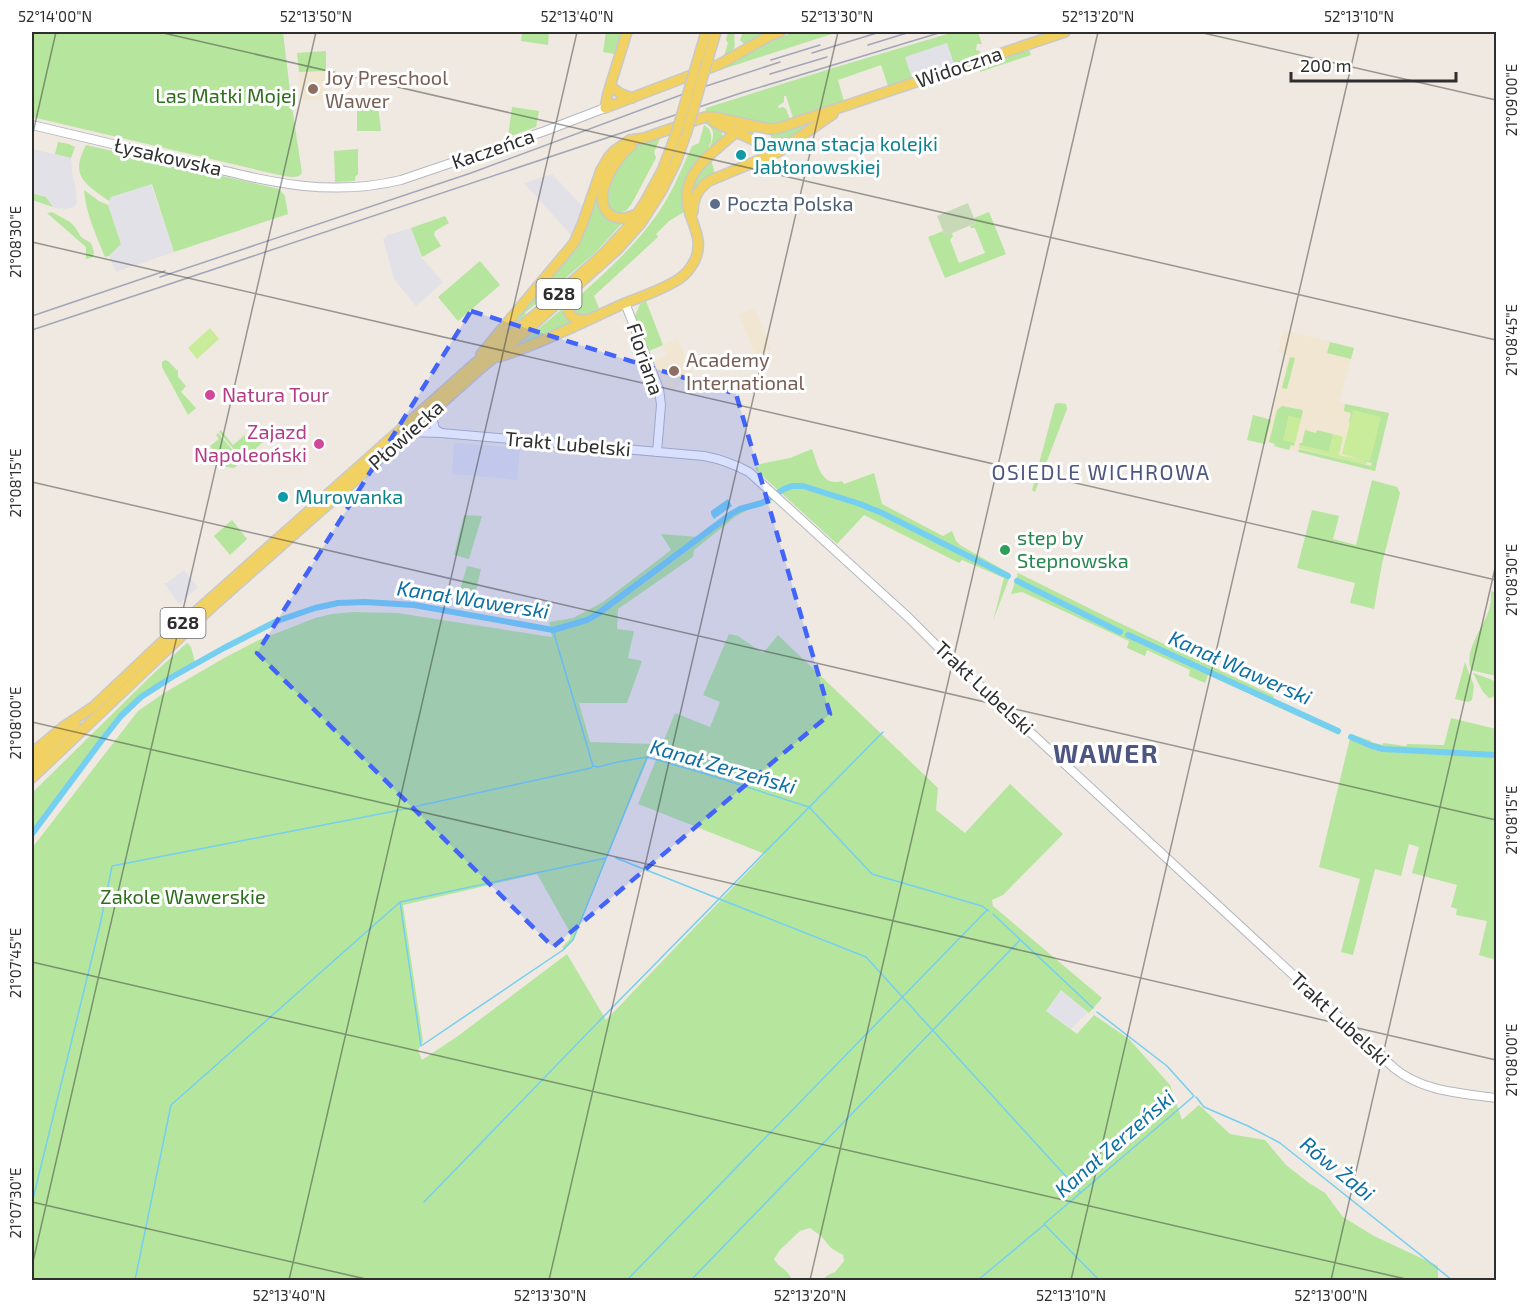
<svg xmlns="http://www.w3.org/2000/svg" width="1528" height="1312" font-family="'Exo 2',sans-serif">
<rect width="100%" height="100%" fill="#efe9e1"/>
<g fill="#e3e1e8">
<path d="M947,43L954,64L912,78L904,57Z"/>
<path d="M32,149L71,158L73,180L75,183L77,202L74,207L65,209L55,208L53,207L46,197L34,195L32,170Z"/>
<path d="M552,174L583,207L576,227L571,235L524,183Z"/>
<path d="M151,184L174,252L116,272L109,256L121,244L108,205L111,197Z"/>
<path d="M411,228L421,257L443,282L416,306L394,279L383,239L388,235Z"/>
<path d="M454,443L520,448L517,480L452,474Z"/>
<path d="M184,570L198,587L179,604L164,583H167Z"/>
<path d="M1061,990L1088,1012L1071,1029L1046,1011Z"/>
</g>
<g fill="#f0e6d1">
<path d="M326,71L327,100H303L301,98L299,72Z"/>
<path d="M754,308L771,349L755,355L739,314Z"/>
<path d="M1284,330L1354,348L1339,402L1389,413L1375,471L1274,446L1275,444L1270,442L1266,441L1265,444L1247,440L1253,415L1271,419L1288,355L1278,352Z"/>
<path d="M678,339L694,380L671,391L664,386L653,361L667,356L663,345Z"/>
</g>
<g fill="#b6e59e">
<path d="M32,32H283L291,100L302,173C297,180 287,176 279,175L32,117Z"/>
<path d="M522,32H549L548,45L521,41Z"/>
<path d="M606,32H623L615,54L603,52Z"/>
<path d="M728,32H735C732,45 741,47 724,56L728,43L726,40Z"/>
<path d="M743,32H765L744,44L740,40Z"/>
<path d="M795,32H838L717,71L718,69L737,60L767,41Z"/>
<path d="M954,32H978L982,44H977L976,50L980,51L979,55L954,64L947,43L905,57L912,78L888,86L881,65L838,80L844,101L793,118L786,96H784V102L778,106L779,108L783,107L786,109L790,119L778,123L767,124L717,114L705,113L706,108L833,68Z"/>
<path d="M1028,47L1031,55L980,72L979,64Z"/>
<path d="M326,51V71L299,72L297,53Z"/>
<path d="M357,106H378L381,131H357Z"/>
<path d="M512,107L539,111L536,127L508,137Z"/>
<path d="M819,117L789,139L771,143V137L769,132Z"/>
<path d="M703,122L714,123L722,130L723,138L709,151C713,138 718,128 703,123Z"/>
<path d="M704,125L709,129C719,150 693,158 688,177C685,187 689,209 689,220L688,222L684,212L669,221L656,234L658,237L594,296L599,308L588,315L578,316L573,309L574,301C609,269 644,239 668,197C677,181 684,163 692,146L699,143Z"/>
<path d="M661,137L654,152L656,158L632,203L627,210L622,212V215C589,211 620,157 634,146C642,140 652,140 661,137Z"/>
<path d="M58,142L69,144L75,147L71,158L55,154Z"/>
<path d="M86,145L279,189L285,196L288,214L174,252L152,184L111,197L109,201C86,184 69,177 86,145Z"/>
<path d="M358,149V174L355,177V181L335,182L334,151Z"/>
<path d="M618,152L599,202L624,221L597,251L525,313L526,314L505,333L569,256L604,170Z"/>
<path d="M711,159L715,174L691,196C692,178 700,171 711,159Z"/>
<path d="M32,170L34,194L46,197L53,207L32,200Z"/>
<path d="M84,190L99,201L108,205L121,244L109,256L105,257C96,235 86,214 84,190Z"/>
<path d="M52,212L70,222L75,227L81,237L91,243L94,252L93,257L86,259V247L47,213Z"/>
<path d="M989,212L1006,254L945,278L928,237L943,231L945,235L952,233L953,236L950,240L959,263L985,253L975,228H971L970,226L976,223L974,218Z"/>
<path d="M445,216L449,223L435,231L434,235L441,246L422,257L411,228Z"/>
<path d="M480,261L500,285L458,321L438,297Z"/>
<path d="M646,301L663,345L649,351L635,316L640,304Z"/>
<path d="M562,309L566,319L573,324L519,345Z"/>
<path d="M1330,342L1354,348L1351,359L1327,353Z"/>
<path d="M1290,357L1295,358L1287,389L1282,388Z"/>
<path d="M165,360L168,361L178,371V377L186,386L181,392L196,408L188,415L162,367V362Z"/>
<path d="M1058,403L1066,404L1067,409L1035,492L1032,490L1055,404Z"/>
<path d="M1345,404L1389,413L1375,471L1298,452L1299,449L1371,466L1372,463L1342,455L1370,461L1354,410L1350,423L1349,422L1351,413L1344,411Z"/>
<path d="M1282,406L1303,410L1301,419L1289,416L1284,440L1295,443L1294,446L1291,445L1289,450L1274,446L1275,444L1269,442L1277,410Z"/>
<path d="M1253,415L1271,420L1265,444L1247,440Z"/>
<path d="M252,429L263,442L243,460L219,432L221,430L233,445Z"/>
<path d="M1305,430L1316,433L1317,430L1333,434L1329,452L1299,445L1300,443H1302Z"/>
<path d="M218,433L242,461L234,468L226,467L210,446L219,439L216,435Z"/>
<path d="M812,449C818,465 821,487 842,481L844,484L874,473L882,504L943,536L952,531L956,541L960,545L1007,572L1010,576L993,621L1004,578L962,560L959,563L864,515L837,544L755,469L760,464L790,458Z"/>
<path d="M1372,480L1397,487L1400,493L1382,564L1374,609L1350,603L1355,583L1297,568L1312,510L1339,516L1333,539L1356,545Z"/>
<path d="M767,499L772,503L749,509L735,517L694,550L693,557L618,609L617,629L634,631L628,658L642,661L627,703H579L590,742L654,744L573,940L564,950L562,947L570,939L571,934L537,874L403,905L423,1041L418,1050L422,1060L458,1036L567,954L606,1020L765,854L638,804L675,713L710,727L720,702L703,695L729,634L738,636L763,653L778,635L938,788L936,810L965,833L1010,784L1063,834L1003,895L992,900L993,906L1102,998L1089,1013L1061,990L1046,1011L1077,1034L1094,1015L1129,1039L1170,1085L1182,1120L1199,1105L1230,1134L1265,1140L1286,1165L1309,1183L1325,1193L1343,1217L1374,1236L1438,1266V1280H822L828,1275L835,1272L844,1261L843,1255L831,1248L821,1236L810,1228L800,1231L780,1250L774,1259C779,1268 788,1269 792,1280H32V848L138,711L164,693L226,657L259,640L315,618L332,614L353,612L398,613L552,637L549,622L573,618L603,602L671,550L661,534L697,537L739,506Z"/>
<path d="M464,515L482,516L469,559L454,555Z"/>
<path d="M232,520L247,539L230,555L214,536Z"/>
<path d="M467,566L481,569L472,608L455,606Z"/>
<path d="M1018,573L1109,618L1274,696L1273,698L1340,729L1339,735L1208,675L1205,683L1189,676L1190,670L1147,650L1145,656L1127,648L1129,641L1022,592L1011,594Z"/>
<path d="M1491,591L1496,593V676L1471,670C1463,649 1486,625 1490,606C1491,601 1491,596 1491,591Z"/>
<path d="M187,643L191,647L195,662L139,697L119,717L32,832V793L153,674Z"/>
<path d="M1465,662L1474,686L1472,700L1468,702L1455,699Z"/>
<path d="M1473,673L1490,679L1496,682V693L1493,697L1489,698L1483,692Z"/>
<path d="M1451,718L1496,729V900L1495,908L1496,909V960L1479,955L1487,921L1456,915L1457,909L1451,907L1457,885L1412,873L1419,847L1409,844L1401,876L1375,869L1353,955L1341,952L1360,879L1319,867L1351,734L1371,741V742L1383,745V743L1406,746L1407,744L1444,745Z"/>
</g>
<path fill="#c8d9b8" d="M968,203L976,223L945,236L937,216Z"/>
<g fill="#c9ec9a">
<path d="M210,328L219,339L197,359L188,348Z"/>
<path d="M1353,410L1381,417L1370,461L1342,454Z"/>
<path d="M1289,416L1301,419L1295,443L1283,440Z"/>
<path d="M1333,434L1343,437L1339,455L1367,462L1366,465L1299,448V445L1329,452Z"/>
</g>
<path fill="#75cff0" d="M728,499L732,506L714,519L711,514V511Z"/>
<g fill="none" stroke-linecap="round" stroke-linejoin="round">
<g stroke="#75cff0" stroke-width="1.5">
<path d="M553,630L593,766L598,767L618,762L647,757L703,773L809,807L872,874L982,906L989,911"/>
<path d="M606,858L400,902L421,1046L563,950L573,940L647,757"/>
<path d="M616,858L866,957L1081,1193"/>
<path d="M993,914L1093,1008"/>
<path d="M1097,1012L1167,1066L1194,1096L1044,1224L1099,1280"/>
<path d="M1196,1097L1204,1107L1248,1126L1280,1143L1452,1280"/>
<path d="M424,1202L606,1014L883,732"/>
<path d="M32,1203L100,925L112,866L395,811L591,768L593,766"/>
<path d="M135,1280L171,1105L399,903"/>
<path d="M627,1280L987,910"/>
<path d="M691,1280L1020,940"/>
<path d="M978,1280L1044,1225"/>
</g>
<g stroke="#75cff0" stroke-width="6">
<path d="M1017,581L1120,632"/>
<path d="M1128,635L1338,731"/>
<path d="M1351,737L1372,746L1383,749L1496,755"/>
<path d="M32,834L102,740L121,716L141,697L172,677L224,648L277,621L315,608L338,603L365,602L414,605L553,630L587,620L596,615L731,514L740,509L762,503L784,489L792,486H803L860,504L882,513L1008,576"/>
</g>
<g stroke="#b4b7c1" stroke-width="10">
<g id="minor">
<path d="M32,125C82,137 133,149 184,161C259,179 323,199 401,180L545,131L605,108"/>
<path d="M625,303L659,389L661,405L657,452"/>
<path d="M431,413L435,429L441,433"/>
<path d="M410,432L441,433L704,456C720,459 734,464 749,472L909,618L936,645L1394,1068C1423,1092 1461,1093 1496,1098"/>
</g>
</g>
<g stroke="#c9c9c9" stroke-width="12">
<g id="major">
<path d="M627,32L608,93L605,108L720,64L769,36L780,32"/>
<path d="M707,62L716,32"/>
<path d="M696,66L706,32"/>
<path d="M613,88L621,94L632,98"/>
<path d="M714,122L762,144L773,146L787,143"/>
<path d="M631,146C616,157 593,194 607,212C610,215 614,218 619,218C625,219 632,216 637,214"/>
<path d="M693,212C693,198 698,189 709,181L778,152L833,114"/>
<path d="M569,294C566,311 568,322 588,320"/>
<path d="M481,354L574,243L583,222L601,170L608,158L614,151L630,140L644,138L705,117H714L769,129L779,128L1065,32"/>
<path d="M499,357C542,343 583,322 625,303C643,296 662,290 679,279C685,275 690,269 694,262C703,245 696,231 690,214C679,183 699,163 721,145C730,138 739,127 752,127"/>
<path d="M32,753L63,727L93,707L164,640L473,365L536,314L603,254L629,226L645,202L662,171L676,134"/>
<path d="M32,766L75,724"/>
<path d="M32,778L212,607L394,446L480,369L525,332L618,249L641,223L661,192L676,162L687,131"/>
</g>
</g>
<use href="#minor" stroke="#fff" stroke-width="8"/>
<use href="#major" stroke="#f2d163" stroke-width="9"/>
<g stroke="#a3a6b8" stroke-width="1.5">
<path d="M868,45L910,32"/>
<path d="M812,53L880,32"/>
<path d="M771,60L820,45"/>
<path d="M770,74L827,57"/>
<path d="M160,277L471,173L697,89L780,62"/>
<path d="M32,316L165,271"/>
<path d="M32,330L741,93L942,32"/>
</g>
<g stroke="#c9c9c9" stroke-width="12" stroke-linecap="butt">
<g id="major-bridge">
<path d="M687,131L707,62"/>
<path d="M676,134L696,66"/>
</g>
</g>
<use href="#major-bridge" stroke="#f2d163" stroke-width="9"/>
</g>
<path fill="#4264fb" fill-opacity="0.2" stroke="#4264fb" stroke-width="4.5" stroke-dasharray="12 8" stroke-linejoin="round" d="M471,311L736,394L830,714L553,947L257,653Z"/>
<path fill="none" stroke="#2e2e2e" stroke-width="1.5" stroke-opacity="0.45" d="M159,32L1496,340M1199,32L1496,100M32,137L56,32M32,242L1496,580M32,482L1496,820M32,722L1496,1060M32,962L1410,1280M32,1202L370,1280M32,1266L316,32M289,1280L577,32M549,1280L838,32M810,1280L1098,32M1071,1280L1359,32M1331,1280L1496,564"/>
<g fill="#8d6e63" stroke="#fff" stroke-width="2">
<circle cx="313" cy="89" r="6"/>
<circle cx="674" cy="371" r="6"/>
</g>
<g fill="#0f9aa8" stroke="#fff" stroke-width="2">
<circle cx="741" cy="155" r="6"/>
<circle cx="283" cy="497" r="6"/>
</g>
<circle fill="#5c6f8a" stroke="#fff" stroke-width="2" cx="715" cy="204" r="6"/>
<g fill="#d1479c" stroke="#fff" stroke-width="2">
<circle cx="210" cy="395" r="6"/>
<circle cx="319" cy="444" r="6"/>
</g>
<circle fill="#2e9e5b" stroke="#fff" stroke-width="2" cx="1005" cy="550" r="6"/>
<g text-anchor="middle" stroke-width="6" stroke-linejoin="round" paint-order="stroke">
<g fill="#fff" stroke="#6d6d6d" stroke-width="1.5">
<rect x="536.5" y="279" width="45" height="30" rx="4.5"/>
<rect x="160.5" y="608" width="45" height="30" rx="4.5"/>
</g>
<g font-size="18" font-weight="bold" fill="#2e2e2e">
<text x="559" y="300">628</text>
<text x="183" y="629">628</text>
</g>
<g font-size="20" fill="#2e2e2e" stroke="#fff">
<text transform="translate(959 67) rotate(-19)" y="7">Widoczna</text>
<text transform="translate(493 149) rotate(-19)" y="7">Kaczeńca</text>
<text transform="translate(168 157) rotate(13)" y="7">Łysakowska</text>
<text transform="translate(645 359) rotate(71)" y="7">Floriana</text>
<text transform="translate(406 435) rotate(-42)" y="7">Płowiecka</text>
<text transform="translate(568 444) rotate(5)" y="7">Trakt Lubelski</text>
<text transform="translate(984 688) rotate(43)" y="7">Trakt Lubelski</text>
<text transform="translate(1340 1019) rotate(43)" y="7">Trakt Lubelski</text>
</g>
<g font-size="20" fill="#785e54" stroke="#fff" text-anchor="start">
<text x="325" y="85">Joy Preschool<tspan x="325" dy="23">Wawer</tspan></text>
<text x="686" y="367">Academy<tspan x="686" dy="23">International</tspan></text>
</g>
<g font-size="20" fill="#2c6e1b" stroke="#fff">
<text x="226" y="103">Las Matki Mojej</text>
<text x="183" y="904">Zakole Wawerskie</text>
</g>
<g font-size="20" fill="#0d838f" stroke="#fff" text-anchor="start">
<text x="753" y="151">Dawna stacja kolejki<tspan x="753" dy="23">Jabłonowskiej</tspan></text>
<text x="295" y="504">Murowanka</text>
</g>
<g font-size="20" fill="#4e5e75" stroke="#fff" text-anchor="start">
<text x="727" y="211">Poczta Polska</text>
</g>
<g font-size="20" fill="#b23c85" stroke="#fff" text-anchor="start">
<text x="222" y="402">Natura Tour</text>
<text x="307" y="439" text-anchor="end">Zajazd<tspan x="307" dy="23">Napoleoński</tspan></text>
</g>
<g font-size="20" fill="#27864d" stroke="#fff" text-anchor="start">
<text x="1017" y="545">step by<tspan x="1017" dy="23">Stepnowska</tspan></text>
</g>
<g font-size="21" letter-spacing="1.5" fill="#4d5680" stroke="#fff">
<text x="1101" y="480">OSIEDLE WICHROWA</text>
</g>
<g font-size="21" font-style="italic" fill="#0d6fa3" stroke="#fff">
<text transform="translate(473 600) rotate(9)" y="7">Kanał Wawerski</text>
<text transform="translate(1240 668) rotate(24)" y="7">Kanał Wawerski</text>
<text transform="translate(723 767) rotate(16)" y="7">Kanał Zerzeński</text>
<text transform="translate(1115 1144) rotate(-41)" y="7">Kanał Zerzeński</text>
<text transform="translate(1337 1169) rotate(39)" y="7">Rów Żabi</text>
</g>
<g font-size="26" font-weight="bold" letter-spacing="1.5" fill="#4d5680" stroke="#fff">
<text x="1106" y="763">WAWER</text>
</g>
</g>
<rect width="1528" height="1312" fill="none" stroke="#ffffff" stroke-width="66"/>
<path d="M1291 72v9h165v-9" fill="none" stroke="#2e2e2e" stroke-width="3"/>
<text x="1300" y="72" font-size="18" fill="#2e2e2e" stroke="#ffffff" stroke-width="4.5" paint-order="stroke">200 m</text>
<rect x="33" y="33" width="1462" height="1246" fill="none" stroke="#2e2e2e" stroke-width="2"/>
<g font-size="15" text-anchor="middle" fill="#2e2e2e">
<text x="55" y="22">52°14'00"N</text>
<text x="316" y="22">52°13'50"N</text>
<text x="577" y="22">52°13'40"N</text>
<text x="837" y="22">52°13'30"N</text>
<text x="1098" y="22">52°13'20"N</text>
<text x="1359" y="22">52°13'10"N</text>
<text transform="translate(1512 100) rotate(-90)" y="5">21°09'00"E</text>
<text transform="translate(16 242) rotate(-90)" y="5">21°08'30"E</text>
<text transform="translate(1512 340) rotate(-90)" y="5">21°08'45"E</text>
<text transform="translate(16 483) rotate(-90)" y="5">21°08'15"E</text>
<text transform="translate(1512 580) rotate(-90)" y="5">21°08'30"E</text>
<text transform="translate(16 723) rotate(-90)" y="5">21°08'00"E</text>
<text transform="translate(1512 820) rotate(-90)" y="5">21°08'15"E</text>
<text transform="translate(16 963) rotate(-90)" y="5">21°07'45"E</text>
<text transform="translate(1512 1060) rotate(-90)" y="5">21°08'00"E</text>
<text transform="translate(16 1203) rotate(-90)" y="5">21°07'30"E</text>
<text x="289" y="1301">52°13'40"N</text>
<text x="550" y="1301">52°13'30"N</text>
<text x="810" y="1301">52°13'20"N</text>
<text x="1071" y="1301">52°13'10"N</text>
<text x="1331" y="1301">52°13'00"N</text>
</g>
</svg>
